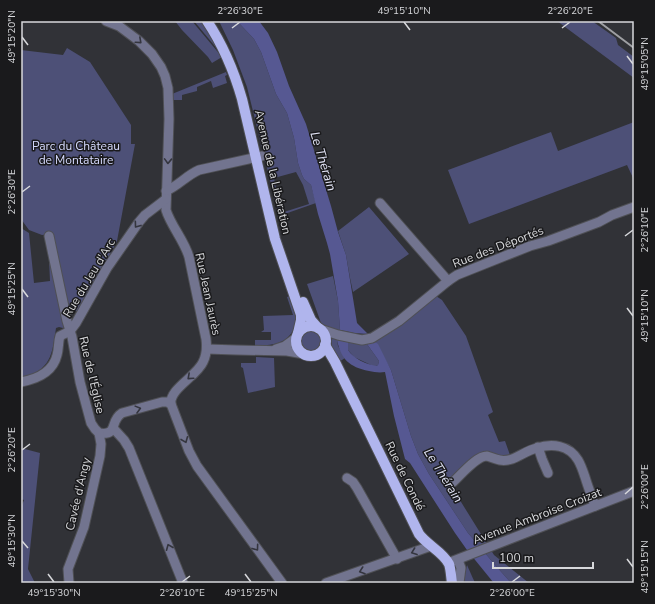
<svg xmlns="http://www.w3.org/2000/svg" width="655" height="604" font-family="'Nunito Sans',sans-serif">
<rect width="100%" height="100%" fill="#313237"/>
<g fill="#4d5077" fill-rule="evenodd">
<path d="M175,21H192L222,57L212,63L208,57L182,30Z"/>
<path d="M194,21H205L223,56Z"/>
<path d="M219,21H237L254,39L261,52L276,94L287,113L294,138L298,163L302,175L304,179L311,185L316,203L279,216L247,87L233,50ZM296,172L303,185L309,204L284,212L280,208L274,178Z"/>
<path d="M557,21H592L616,38L618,45L634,57V78Z"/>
<path d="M67,48L90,62L131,125V144H135L117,241L81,311H66L65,327L63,328L59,327L56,328C52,356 51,369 21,379V228L29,233L34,283L50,281L49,259L54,252L51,234L42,235L29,230L21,219V50L63,55Z"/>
<path d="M226,72L227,75L225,76L227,83L213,88L211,81L197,87V91L182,95V100H172V94Z"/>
<path d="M634,122V180L627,165L469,224L448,170L551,132L558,151Z"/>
<path d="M369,207L409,254L353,292L350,278L346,255L338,231Z"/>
<path d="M333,276L338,301L340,330L337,340L338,346L345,358L339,362L332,351V335L326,327L321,323L307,284Z"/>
<path d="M290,296C292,301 297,312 297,317C297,319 296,321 296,323C290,344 273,346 255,345V340H271V332H261L264,330L263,316L293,315L287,297Z"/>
<path d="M436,296L442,300L466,336L493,412L488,415L499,442L505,441L510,455L505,457L497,456L459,470L448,481L494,555L529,583H511L496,566L468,533L429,474L418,454L411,436L391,370L375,342L404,322Z"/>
<circle cx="311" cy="341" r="10"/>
<path d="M348,342L367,344L379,361L378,365L376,366H373L354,357L348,350Z"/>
<path d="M256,357L274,358L275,387L248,393L243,368L241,367V363H256Z"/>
<path d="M21,448L40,453L28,569L35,583H21V508L24,500L21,499Z"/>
<path d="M467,565L475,583H464V579Z"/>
</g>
<g fill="#565892">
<path d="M237,21H259L268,33L277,52L289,86L306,124L331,206L338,232L346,255L357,323L368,334L354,333L340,330L338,301L330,254L327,243L318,214L311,185L304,179L302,175L298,163L294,138L287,113L276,94L261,52L254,39Z"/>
<path d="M337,340L348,342V350C354,359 366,364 376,366L378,365L379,361L367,344L375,342L378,344L391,370L411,436L418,454L429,474L468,533L496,566L511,583H495L493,582L467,550L455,533L410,463L405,459L394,416L385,372C379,373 374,372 369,371C349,367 341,359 337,340Z"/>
</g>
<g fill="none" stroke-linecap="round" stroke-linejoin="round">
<g stroke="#4f5055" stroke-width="11">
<g id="minor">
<path d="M106,21L119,26L139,41L152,54L161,67L165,76L168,88L169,119L166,210C171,226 184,240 189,257L206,339C207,347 207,354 203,362C197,376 169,389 171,404L189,451L197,466L282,583"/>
<path d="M166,191C178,186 187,175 199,170L262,156"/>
<path d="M380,203L448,281"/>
<path d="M49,236L67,321L72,337L80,382L91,423L95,429L99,433C119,436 109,421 122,413L162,402H167L171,404"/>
<path d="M320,329L338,335L362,340L372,338L399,321L448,281L457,275L530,246L548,241L599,222L612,215L634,207"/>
<path d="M207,349L236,350L287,351L304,354"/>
<path d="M276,349L285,346L296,338"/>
<path d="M21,382C37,379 53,372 57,355C59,348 58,342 60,336L70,331L76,323L107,268L139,222L145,215L166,199"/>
<path d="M113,428L124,440L129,448L183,583"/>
<path d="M538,447L542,459L548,473"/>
<path d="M347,478L353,482L357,488L397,559"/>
<path d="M453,482C461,475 476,456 487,456C490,457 493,458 496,459C501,461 506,461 512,459C520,456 528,450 537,448C552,443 569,445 578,460C581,465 583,471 585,477C588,487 592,497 595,506"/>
<path d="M458,560L461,568L459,583"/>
<path d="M448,563L634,491"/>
<path d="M69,583L68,569L84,527L100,456L101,444L99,433"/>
<path d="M326,583L431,546"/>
</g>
</g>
<g stroke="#4f5055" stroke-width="12">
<g id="major">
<path d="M207,21C223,45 234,71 242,99L275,239L301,315V320L298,333"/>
<path d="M303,302L311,320L318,328"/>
<circle cx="311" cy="341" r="15"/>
<path d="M325,345L335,362L419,534C427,545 443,552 449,564C451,570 451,577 452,583"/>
</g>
</g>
<use href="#minor" stroke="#72748f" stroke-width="9"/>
<use href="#major" stroke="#b0b5ed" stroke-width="10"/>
<path stroke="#9e9fa3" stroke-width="2" d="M598,21L634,48"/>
</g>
<defs><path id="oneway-chevron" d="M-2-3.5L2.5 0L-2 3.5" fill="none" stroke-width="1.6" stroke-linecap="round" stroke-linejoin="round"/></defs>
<g stroke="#34353e">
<use href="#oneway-chevron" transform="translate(139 41) rotate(42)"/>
<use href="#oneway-chevron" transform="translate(168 161) rotate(92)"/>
<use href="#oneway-chevron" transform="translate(137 225) rotate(126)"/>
<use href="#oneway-chevron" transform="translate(190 377) rotate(138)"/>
<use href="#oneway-chevron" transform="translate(138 409) rotate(-15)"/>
<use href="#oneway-chevron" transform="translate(185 440) rotate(68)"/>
<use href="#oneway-chevron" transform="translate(169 547) rotate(-112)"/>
<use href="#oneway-chevron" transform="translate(256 548) rotate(54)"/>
<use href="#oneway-chevron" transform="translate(414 552) rotate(160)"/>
<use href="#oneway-chevron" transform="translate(362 571) rotate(161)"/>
</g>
<path fill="none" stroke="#d7d8db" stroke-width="1.5" d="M404,22L410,30M232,28L240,22M562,28L570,22M22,37L28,45M627,56L633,64M22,192L30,186M625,236L633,230M22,289L28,297M627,308L633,316M22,450L30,444M625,494L633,487M22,541L28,548M627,559L633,567M48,574L54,582M245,574L251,582M182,582L190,576M512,582L520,576"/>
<g text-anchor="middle" stroke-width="3" stroke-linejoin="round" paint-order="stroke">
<g font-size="12" fill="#d6dafd" stroke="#1a1a1c">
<text x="76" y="150">Parc du Château<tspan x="76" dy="14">de Montataire</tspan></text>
</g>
<g font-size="12" fill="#d7d8db" stroke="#1a1a1c">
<text transform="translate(273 172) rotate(77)" y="4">Avenue de la Libération</text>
<text transform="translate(498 247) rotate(-21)" y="4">Rue des Déportés</text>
<text transform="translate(89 278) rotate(-59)" y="4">Rue du Jeu d'Arc</text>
<text transform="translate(208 294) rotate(78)" y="4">Rue Jean Jaurès</text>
<text transform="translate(92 375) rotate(77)" y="4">Rue de l'Église</text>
<text transform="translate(405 476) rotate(64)" y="4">Rue de Condé</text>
<text transform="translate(78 494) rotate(-77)" y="4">Cavée d'Angy</text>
<text transform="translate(537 516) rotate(-21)" y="4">Avenue Ambroise Croizat</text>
</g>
<g font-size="13" font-style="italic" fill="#e1e3f5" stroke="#1a1a1c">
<text transform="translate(324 161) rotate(73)" y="5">Le Thérain</text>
<text transform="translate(444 475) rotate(58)" y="5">Le Thérain</text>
</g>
</g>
<rect width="655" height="604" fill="none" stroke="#1a1a1c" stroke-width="44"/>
<path d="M493 562v6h100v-6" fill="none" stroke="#d7d8db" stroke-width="2"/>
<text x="499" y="562" font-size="12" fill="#d7d8db" stroke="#1a1a1c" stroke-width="3" paint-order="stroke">100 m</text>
<rect x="22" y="22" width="611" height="560" fill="none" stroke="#d7d8db" stroke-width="1.5"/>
<g font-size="10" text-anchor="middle" fill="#d7d8db">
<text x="240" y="14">2°26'30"E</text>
<text x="404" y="14">49°15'10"N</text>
<text x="570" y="14">2°26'20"E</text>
<text transform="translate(11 37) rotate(-90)" y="4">49°15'20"N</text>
<text transform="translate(644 64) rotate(-90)" y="4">49°15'05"N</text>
<text transform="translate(11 192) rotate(-90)" y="4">2°26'30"E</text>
<text transform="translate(644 230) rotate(-90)" y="4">2°26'10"E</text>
<text transform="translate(11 289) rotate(-90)" y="4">49°15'25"N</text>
<text transform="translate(644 316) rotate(-90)" y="4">49°15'10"N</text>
<text transform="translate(11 450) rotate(-90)" y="4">2°26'20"E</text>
<text transform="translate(644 487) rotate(-90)" y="4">2°26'00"E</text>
<text transform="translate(11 541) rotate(-90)" y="4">49°15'30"N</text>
<text transform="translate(644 567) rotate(-90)" y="4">49°15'15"N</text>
<text x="54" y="596">49°15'30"N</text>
<text x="182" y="596">2°26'10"E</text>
<text x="251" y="596">49°15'25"N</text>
<text x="512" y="596">2°26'00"E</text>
</g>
</svg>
